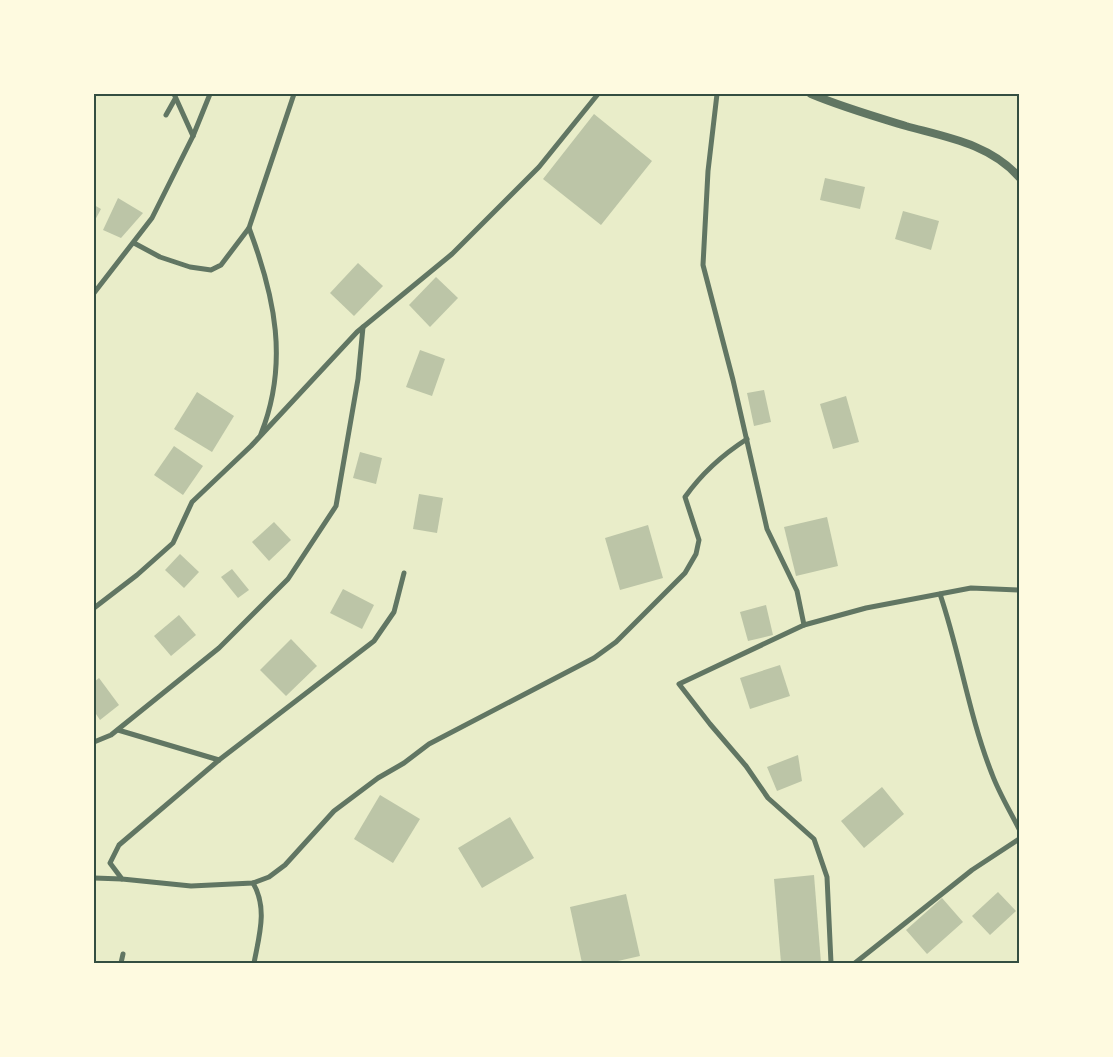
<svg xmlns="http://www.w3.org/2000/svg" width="1113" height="1057" font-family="'DejaVu Sans',sans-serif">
<rect width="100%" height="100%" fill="#e9edc9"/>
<g fill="#bcc5a7">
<path d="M594,114L652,161L601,225L543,179Z"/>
<path d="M825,178L865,187L860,209L820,200Z"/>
<path d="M118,198L143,213L121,238L103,230Z"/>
<path d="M94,205L101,209L94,222Z"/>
<path d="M903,211L939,221L931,250L895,239Z"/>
<path d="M358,263L383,286L354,316L330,293Z"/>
<path d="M436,277L458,298L430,327L409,305Z"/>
<path d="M420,350L445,359L432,396L406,387Z"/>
<path d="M764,390L771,422L754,426L747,393Z"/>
<path d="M197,392L234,416L212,452L174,429Z"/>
<path d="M846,396L859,442L833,449L820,404Z"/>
<path d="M174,446L203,466L183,495L154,475Z"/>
<path d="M360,452L382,458L376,484L353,478Z"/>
<path d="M419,494L443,498L437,533L413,529Z"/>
<path d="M827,517L838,566L796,576L784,527Z"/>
<path d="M274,522L291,540L269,561L252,542Z"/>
<path d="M648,525L663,578L620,590L605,538Z"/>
<path d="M180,554L199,572L184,588L165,570Z"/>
<path d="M232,569L249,590L238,598L221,577Z"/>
<path d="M343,589L374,605L362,629L330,613Z"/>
<path d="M766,605L773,635L748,641L740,612Z"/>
<path d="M179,615L196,635L171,656L154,636Z"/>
<path d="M291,639L317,666L286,696L260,670Z"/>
<path d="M780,665L790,696L750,709L740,678Z"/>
<path d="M99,678L119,705L100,720L94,711V682Z"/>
<path d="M798,755L802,781L777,791L767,767Z"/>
<path d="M882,787L904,814L864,848L841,821Z"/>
<path d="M380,795L420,819L393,863L354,839Z"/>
<path d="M510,817L534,858L482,888L458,848Z"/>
<path d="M814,875L821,963H781L774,879Z"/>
<path d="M998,892L1016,911L990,935L972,916Z"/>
<path d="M626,894L640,956L609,963H582L570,907Z"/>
<path d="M942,898L963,922L927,954L906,930Z"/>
</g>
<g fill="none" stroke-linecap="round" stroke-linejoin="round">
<g stroke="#617663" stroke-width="5">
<path d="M174,94L193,136"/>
<path d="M717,94L708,171L703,265L733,380L767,529L797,591L804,625"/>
<path d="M166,115L175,99"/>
<path d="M249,228C275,297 289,363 261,434"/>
<path d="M134,243L160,257L190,267L211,270L221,265L249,228L294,94"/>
<path d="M94,293L152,218L193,136L210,94"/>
<path d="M404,573L394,612L374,641L219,760L119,845L110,863L122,879L191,886L253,883L269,877L285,865L334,811L378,778L404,763L429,744L594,658L616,642L685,573L696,554L699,540L685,497C702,473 722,455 747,439"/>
<path d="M940,594C960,653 969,716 992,774C999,793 1010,811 1019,829"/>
<path d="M94,608L137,575L173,543L192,502L251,446L357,332L452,254L539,167L598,94"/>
<path d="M118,730L219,760"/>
<path d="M94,742L111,735L219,648L288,579L336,506L358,379L363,327"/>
<path d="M94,878L122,879"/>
<path d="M253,883C268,908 259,936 254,963"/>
<path d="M121,963L123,954"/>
<path d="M831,963L827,877L814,839L768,798L746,766L710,724L679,684L804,625L866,608L971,588L1019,590"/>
<path d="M855,963L972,870L1019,839"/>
</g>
<path stroke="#617663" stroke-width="8" d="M811,94C842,107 873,116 906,126C946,137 990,144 1019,177"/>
</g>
<rect width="1113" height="1057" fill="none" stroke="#fefae0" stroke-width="190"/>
<rect x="95" y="95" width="923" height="867" fill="none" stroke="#344e41" stroke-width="2"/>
</svg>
